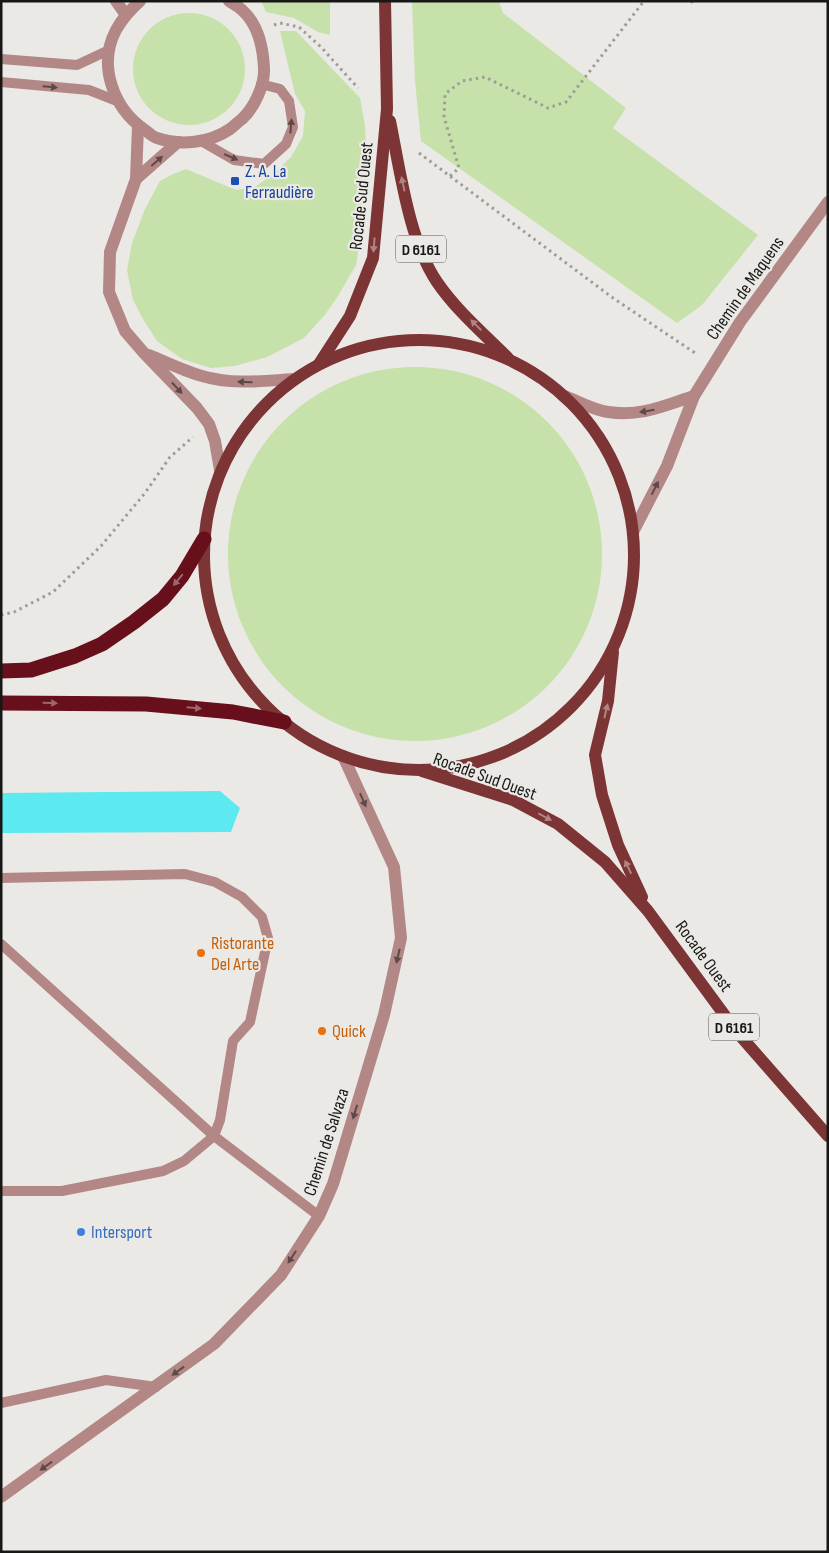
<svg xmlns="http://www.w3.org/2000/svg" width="829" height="1553" font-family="'Sofia Sans Condensed',sans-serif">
<rect width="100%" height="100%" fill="#ebe9e5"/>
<g fill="#c6e1a9">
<path d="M261,1H330V35L318,32L294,18L266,12Z"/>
<path d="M412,1H499L503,13L626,108L613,128L758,235L702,305L677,323L421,141L415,81Z"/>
<circle cx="189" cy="69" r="56"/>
<path d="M280,31H296L360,98L365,126L367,166V190L364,216L356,265L338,296L324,316L304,338L267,357L235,366L211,368L182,359L157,341L144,321L133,300L127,270L132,243L145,209L160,181L171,175L186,169L236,190L255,187L272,175L291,157L303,136L305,111L295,94Z"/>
<circle cx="415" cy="554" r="187"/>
</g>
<path fill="#5ce9ef" d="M220,791L240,808L231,832L1,833V793Z"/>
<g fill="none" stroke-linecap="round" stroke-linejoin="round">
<g stroke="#9e9c99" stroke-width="3" stroke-dasharray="2.5 4" stroke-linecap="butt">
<path d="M691,1L694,4"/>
<path d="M274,25L280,23L299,27L321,47L358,88"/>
<path d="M419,153L613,298L698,355"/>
<path d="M450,176L459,168L444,117L445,94L462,81L485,77L548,108L566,102L644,1"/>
<path d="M1,615L14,612L53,592L101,546L145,493L170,457L193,437"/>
</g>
<g stroke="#b38785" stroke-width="10">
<path d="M1,59L77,65L109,50"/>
<path d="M1,82L89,90L117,101"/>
<path d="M201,141L234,160L264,164L286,144L293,127L289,101L280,89L261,84"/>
<path d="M1,878L185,874L215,882L242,897L262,917L268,938L250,1022L233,1041L220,1120L214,1136L1,944"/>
<path d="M1,1191H62L163,1171L184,1161L214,1136L319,1216"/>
<path d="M1,1403L106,1380L156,1387"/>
</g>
<g stroke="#b38785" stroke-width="12">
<path d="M116,1L126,15"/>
<path d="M140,1C130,10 122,19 116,30C97,66 114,109 145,130C149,133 153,137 157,138C180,146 210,143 230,129C234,126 238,122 242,119C254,108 265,85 264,68C263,47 258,24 242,10C238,6 233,4 229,1"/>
<path d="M138,126L136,179L110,252L109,292L125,331L144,353L197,408L209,424L215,441L220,470"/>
<path d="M136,179L178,142"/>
<path d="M149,355C166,362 184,371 202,376C232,385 263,381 294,379"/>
<path d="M564,396C578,401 593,410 608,412C641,417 663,406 694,396"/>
<path d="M633,532L667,466L694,396L740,322L828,202"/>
<path d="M1,1497L214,1344L281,1275L319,1216L333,1184L384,1015L401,938L394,867L343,756"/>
</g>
<g stroke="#7d3435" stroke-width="12">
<path d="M390,121C400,170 409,241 437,282C456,310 484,334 508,358"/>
<circle cx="419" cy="555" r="215"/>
<path d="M319,364L350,316L373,258L387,109L385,1"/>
<path d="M613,652L608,701L595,755L602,795L618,845L642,897"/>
<path d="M422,771L513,800L558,824L605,862L648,911L737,1032L828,1136"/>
</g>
<g stroke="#670f1a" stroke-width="15">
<path d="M1,671L31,670L75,656L102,644L134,622L163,599L182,576L204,539"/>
<path d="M1,703L146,704L233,712L284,722"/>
</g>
</g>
<defs><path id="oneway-solid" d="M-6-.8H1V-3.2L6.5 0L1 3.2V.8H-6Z" transform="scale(1.25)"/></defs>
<g fill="#5d4947">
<use href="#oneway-solid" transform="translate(50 87) rotate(5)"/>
<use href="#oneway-solid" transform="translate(291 126) rotate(-85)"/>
<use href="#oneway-solid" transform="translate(231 157) rotate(23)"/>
<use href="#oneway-solid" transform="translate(157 161) rotate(-41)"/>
<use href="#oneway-solid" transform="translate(245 382) rotate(-179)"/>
<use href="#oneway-solid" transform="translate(177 388) rotate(47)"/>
<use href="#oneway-solid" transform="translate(647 411) rotate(171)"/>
<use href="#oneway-solid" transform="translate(655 488) rotate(-63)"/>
<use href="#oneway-solid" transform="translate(363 800) rotate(66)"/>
<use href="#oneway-solid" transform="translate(398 956) rotate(103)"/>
<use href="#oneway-solid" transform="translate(355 1112) rotate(107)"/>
<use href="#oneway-solid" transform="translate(292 1257) rotate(123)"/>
<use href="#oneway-solid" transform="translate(178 1371) rotate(144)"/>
<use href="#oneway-solid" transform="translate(46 1466) rotate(144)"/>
</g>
<g fill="#ae8584">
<use href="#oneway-solid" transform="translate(403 184) rotate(-102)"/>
<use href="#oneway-solid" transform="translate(374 245) rotate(95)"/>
<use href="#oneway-solid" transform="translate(476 325) rotate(-135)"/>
<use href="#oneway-solid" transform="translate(606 711) rotate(-77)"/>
<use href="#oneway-solid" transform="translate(545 817) rotate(28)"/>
<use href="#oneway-solid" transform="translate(628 867) rotate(-115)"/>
</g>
<g fill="#9c666b">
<use href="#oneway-solid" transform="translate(178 580) rotate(129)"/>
<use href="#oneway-solid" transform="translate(50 703) rotate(1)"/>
<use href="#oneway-solid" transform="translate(194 708) rotate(5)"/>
</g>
<rect fill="#1a4fb4" stroke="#ebe9e5" stroke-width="2" x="230" y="176" width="10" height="10" rx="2.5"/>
<g fill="#e8710a" stroke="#ebe9e5" stroke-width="2">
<circle cx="201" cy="953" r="5"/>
<circle cx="322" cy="1031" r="5"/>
</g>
<circle fill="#3f7fe0" stroke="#ebe9e5" stroke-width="2" cx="81" cy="1232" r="5"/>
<g text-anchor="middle" stroke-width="4.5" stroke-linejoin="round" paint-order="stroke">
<g fill="#ebe9e5" stroke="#575653" stroke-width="1">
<rect x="396" y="235.5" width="50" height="27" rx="4"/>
<rect x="709" y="1013.5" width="50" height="27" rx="4"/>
</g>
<g font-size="16" font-weight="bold" fill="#171715">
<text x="421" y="255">D 6161</text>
<text x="734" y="1033">D 6161</text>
</g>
<g font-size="18" fill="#164399" stroke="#ebe9e5" text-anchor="start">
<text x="245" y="177">Z. A. La<tspan x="245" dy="21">Ferraudière</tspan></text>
</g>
<g font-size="18" fill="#171715" stroke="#ebe9e5">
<text transform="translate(361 196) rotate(-84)" y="6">Rocade Sud Ouest</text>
<text transform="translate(745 288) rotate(-55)" y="6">Chemin de Maquens</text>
<text transform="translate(485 776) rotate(20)" y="6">Rocade Sud Ouest</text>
<text transform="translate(704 956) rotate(54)" y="6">Rocade Ouest</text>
<text transform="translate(326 1142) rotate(-72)" y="6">Chemin de Salvaza</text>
</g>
<g font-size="18" fill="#c56008" stroke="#ebe9e5" text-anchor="start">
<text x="211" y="949">Ristorante<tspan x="211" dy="21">Del Arte</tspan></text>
<text x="332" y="1037">Quick</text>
</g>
<g font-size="18" fill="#366cbe" stroke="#ebe9e5" text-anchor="start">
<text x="91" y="1238">Intersport</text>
</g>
</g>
<rect width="829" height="1553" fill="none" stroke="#171715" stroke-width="5"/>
</svg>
